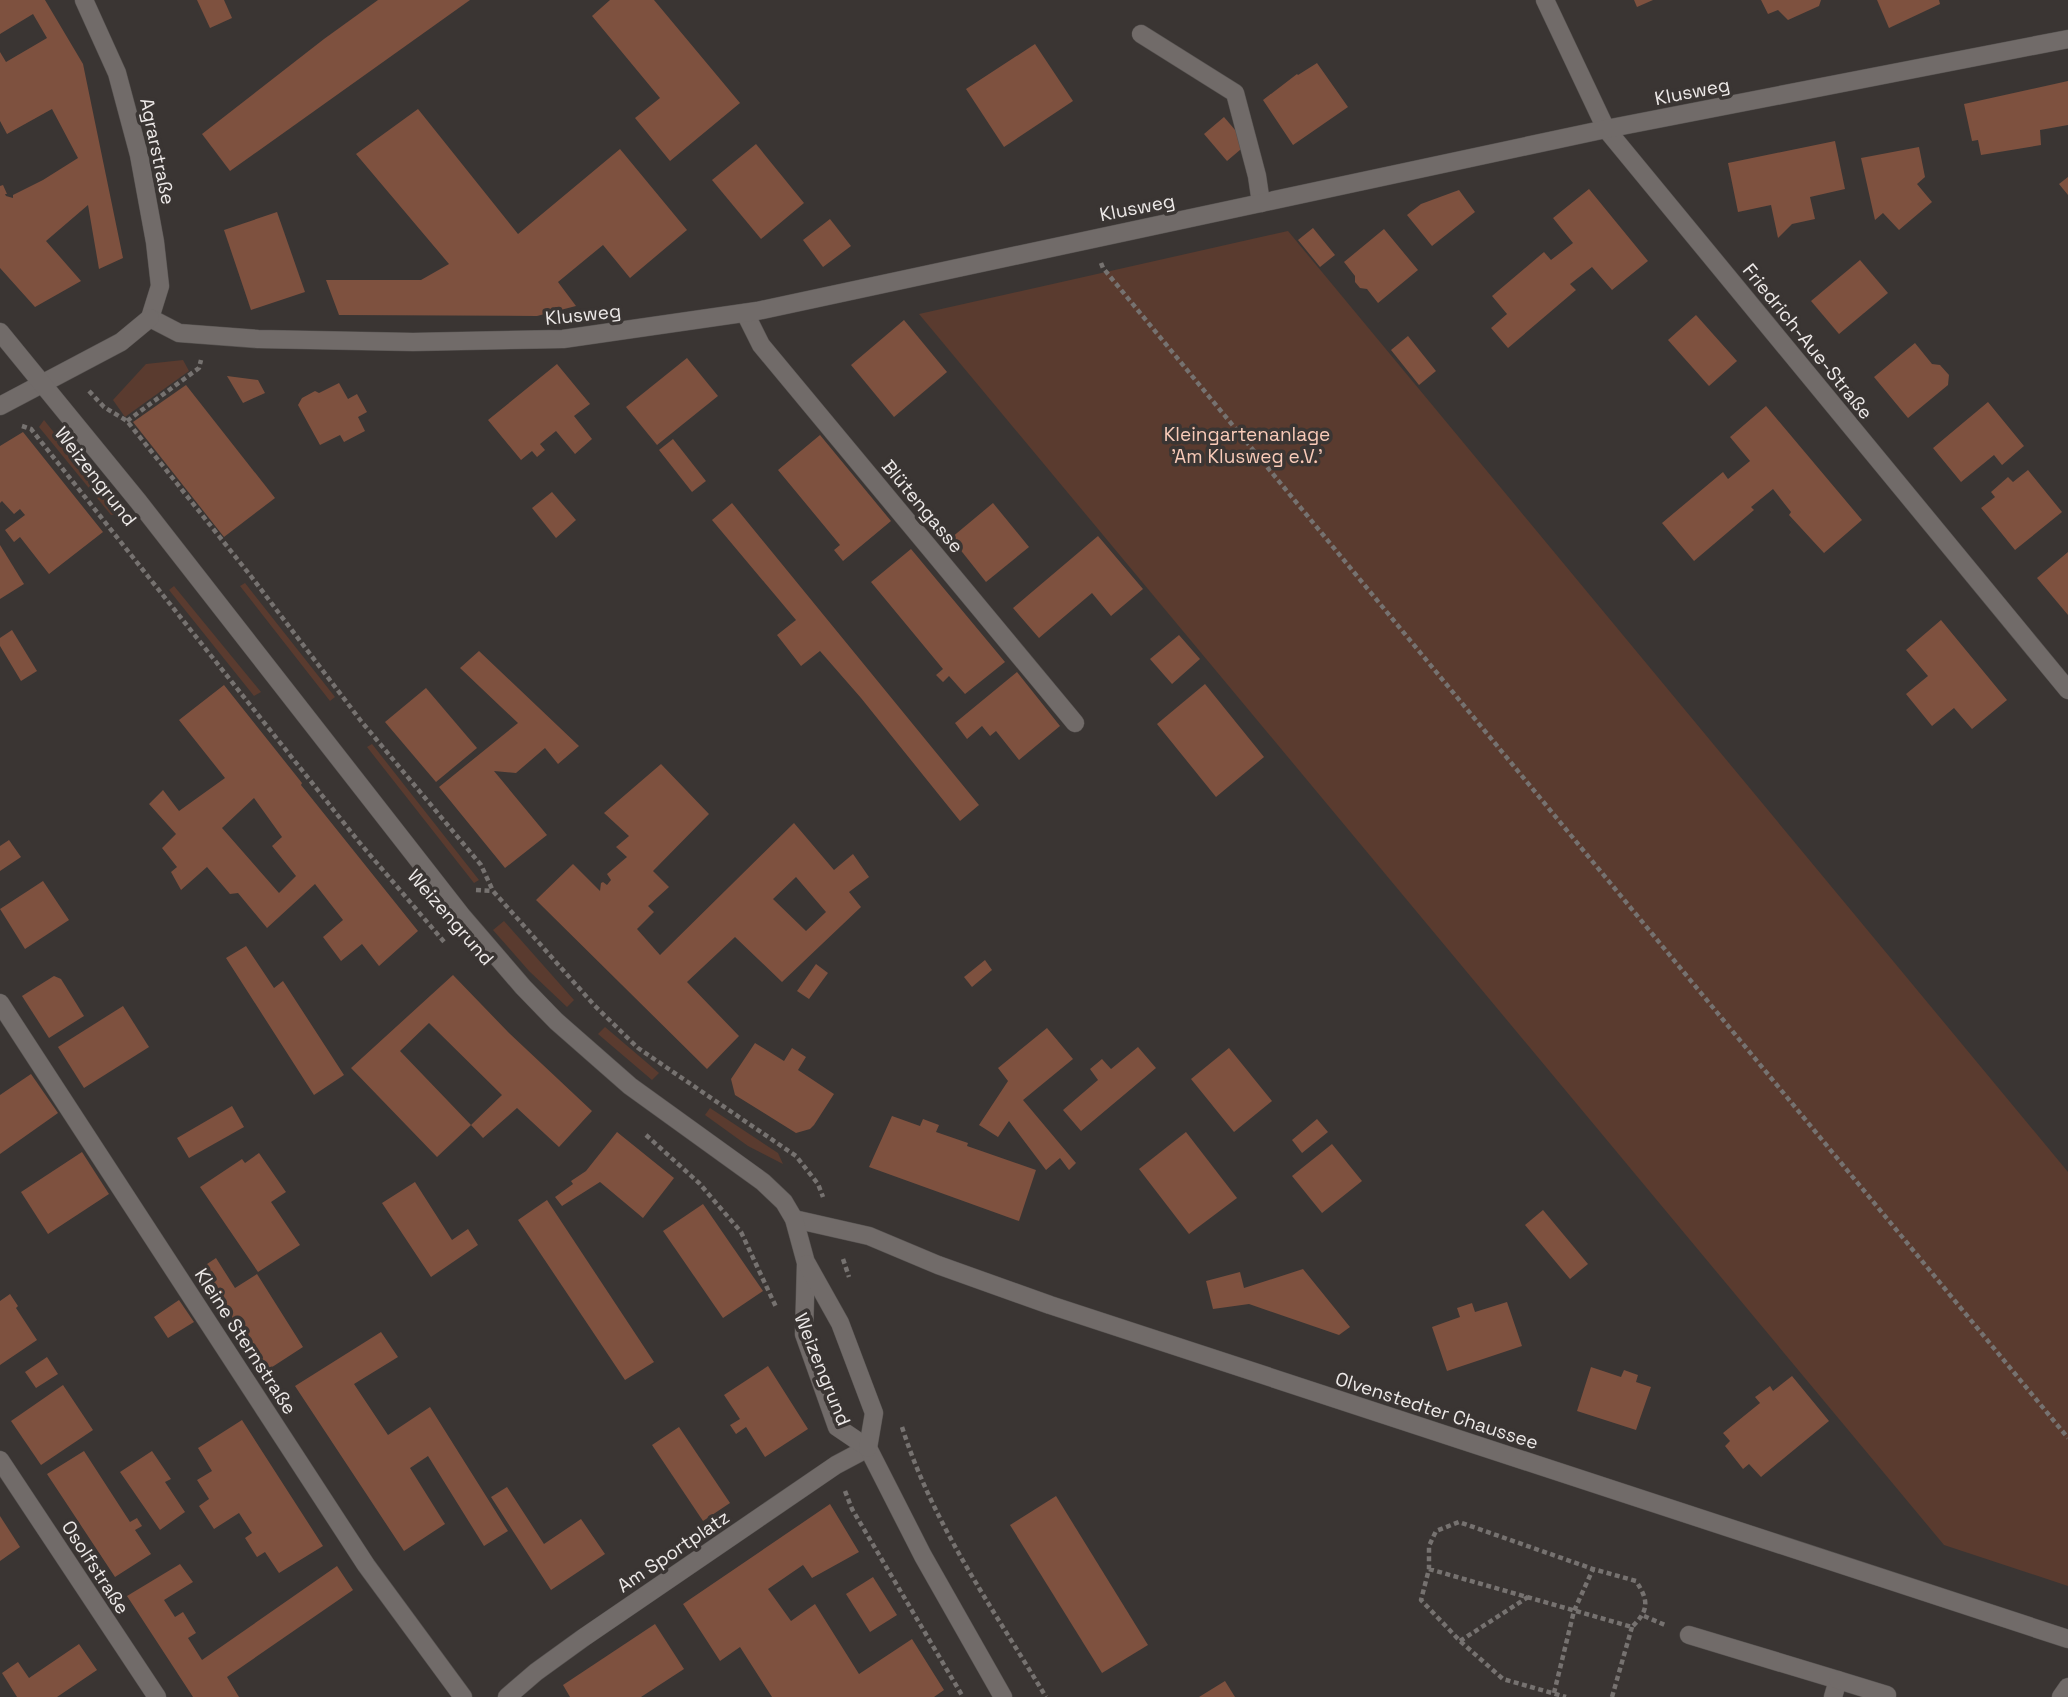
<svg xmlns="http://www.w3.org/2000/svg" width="2068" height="1697" font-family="'Space Grotesk',sans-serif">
<rect width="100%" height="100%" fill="#3a3533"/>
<g fill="#5a3b2f">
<path d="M1288,231L2068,1172V1586L1944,1545L919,314Z"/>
<path d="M183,360L189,371L125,417L113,400L146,364Z"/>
<path d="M44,420L119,514L111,515L39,427Z"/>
<path d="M245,583L335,697L330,701L240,586Z"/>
<path d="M174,586L261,692L254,696L169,590Z"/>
<path d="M372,744L479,880L474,883L367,747Z"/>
<path d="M504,921L574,1000L567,1007L529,971L493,930Z"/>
<path d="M605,1027L659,1073L652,1080L598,1034Z"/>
<path d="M710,1108L778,1153L783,1164L748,1146L705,1115Z"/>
</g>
<g fill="#7e513f" fill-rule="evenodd">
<path d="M0,0H45L83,64L123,258L99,269L88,205L46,241L81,281L35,307L0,268V186L3,185L7,194H5L6,196L13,198V195L43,180L78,158L52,109L7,134L0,121V52L6,62L47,38L33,14L0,34Z"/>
<path d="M197,0H224L232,18L210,28Z"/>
<path d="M378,0H470L230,171L202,134L324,39Z"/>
<path d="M610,0H654L740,103L670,161L635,118L660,98L592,16Z"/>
<path d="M1634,0H1653L1637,7Z"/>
<path d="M1761,0H1821L1819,6L1788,20L1778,10L1768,14Z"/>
<path d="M1877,0H1939L1940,4L1889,28Z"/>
<path d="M1035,44L1073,101L1004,147L966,89Z"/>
<path d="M1317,63L1348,107L1293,145L1263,100L1297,74L1298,75Z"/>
<path d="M2068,81V125L2040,130L2041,145L1981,155L1978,140L1972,141L1964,104Z"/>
<path d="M418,109L518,234L620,149L687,230L630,278L603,245L558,282L576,306L537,316L339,315L326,280H421L449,264L356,154Z"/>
<path d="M1224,117L1247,144L1227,161L1204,134Z"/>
<path d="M1835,141L1845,189L1810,197L1815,219L1792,224L1778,238L1771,205L1738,212L1728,163Z"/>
<path d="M756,144L804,203L761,239L712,180Z"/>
<path d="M1919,147L1925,177L1917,184L1932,202L1899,230L1883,213L1875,220L1861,158Z"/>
<path d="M2068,177V195L2059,184Z"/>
<path d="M1589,189L1648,261L1612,290L1592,267L1570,284L1576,290L1508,348L1491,328L1507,314L1492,296L1544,252L1551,260L1573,243L1553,218Z"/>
<path d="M1459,190L1475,212L1432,246L1407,215L1421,204Z"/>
<path d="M277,212L305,292L251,310L224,230Z"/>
<path d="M830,219L851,246L823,267L803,240Z"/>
<path d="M1313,228L1335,255L1320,267L1298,240Z"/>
<path d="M1384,229L1418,270L1378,303L1367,289L1360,288L1355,282V276L1344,262Z"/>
<path d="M1860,260L1888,293L1839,334L1811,301Z"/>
<path d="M1696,315L1737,361L1709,386L1668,340Z"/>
<path d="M904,320L947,372L894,417L851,365Z"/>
<path d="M1408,336L1436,371L1419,385L1391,350Z"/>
<path d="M1915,343L1932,364L1940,365L1949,375L1948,385L1908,418L1874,377Z"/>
<path d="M687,358L718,396L657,445L626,407Z"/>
<path d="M557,364L590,404L574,416L592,439L575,454L556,431L540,444L545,450L537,457L532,451L521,460L488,420Z"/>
<path d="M227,376L258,380L265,393L243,403Z"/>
<path d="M339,383L348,399L357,394L367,412L358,417L365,431L344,442L340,435L320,445L298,405L302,398L315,391L319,393Z"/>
<path d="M186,385L275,498L224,537L133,422Z"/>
<path d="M1988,402L2024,446L2002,465L1994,455L1961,482L1933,448Z"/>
<path d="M1766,406L1862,520L1824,553L1789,515L1791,512L1773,489L1751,507L1754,510L1694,561L1662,523L1723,472L1728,479L1750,461L1730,437Z"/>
<path d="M23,432L103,532L49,574L20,537L14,542L5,530L25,515L20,509L14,514L2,501L0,503V446Z"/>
<path d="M820,435L891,521L843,561L834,550L840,545L778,470Z"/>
<path d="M673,439L706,481L692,492L659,450Z"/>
<path d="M2028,470L2062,512L2015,550L1981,508L1995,497L1991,492L2008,477L2013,482Z"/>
<path d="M552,492L576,520L556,538L532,508Z"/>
<path d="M732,503L979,805L960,821L861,698L820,651L801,666L777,635L796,620L712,520Z"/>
<path d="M993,503L1029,547L986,582L951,538Z"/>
<path d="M1098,536L1143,589L1111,616L1092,593L1039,638L1013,608Z"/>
<path d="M0,545L24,584L0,599Z"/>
<path d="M911,549L1005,662L965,694L949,676L943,682L936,675L943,669L871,582Z"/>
<path d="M2068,552V615L2037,578Z"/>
<path d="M1941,620L2007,700L1972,729L1954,708L1932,726L1906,694L1928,676L1906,650Z"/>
<path d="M12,630L37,671L21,681L0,646V638Z"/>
<path d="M1179,635L1200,659L1172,684L1150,659Z"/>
<path d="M479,651L579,746L558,764L545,748L516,773L494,771L547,835L505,868L439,787L518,723L460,668Z"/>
<path d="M1017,672L1060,726L1019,760L996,731L990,736L982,726L967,739L955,723Z"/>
<path d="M1205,684L1264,757L1216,797L1157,724Z"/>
<path d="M224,685L302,783L301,785L418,931L379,966L362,944L341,961L323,937L343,920L315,884L267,928L238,893L230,894L207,867L181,890L171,872L177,867L162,848L176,834L149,804L163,790L179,811L225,778L179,720ZM254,798L282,837L272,846L296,876L279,893L222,828Z"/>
<path d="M426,688L477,748L436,782L385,722Z"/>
<path d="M661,764L709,814L653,871L669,887L648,906L654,912L637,929L660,955L794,823L834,870L853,854L869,877L849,892L861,907L782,982L735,937L687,982L739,1036L707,1069L536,900L573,864L600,891L601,883L603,882L607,885L611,880L607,874L627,857L616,847L629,836L604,813ZM796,877L826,912L806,931L773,899Z"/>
<path d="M9,840L21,857L0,871V846Z"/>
<path d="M43,881L69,920L25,949L0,909Z"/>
<path d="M246,946L274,988L283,981L344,1075L314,1095L226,958Z"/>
<path d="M985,960L992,970L972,987L964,977Z"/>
<path d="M816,964L828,973L809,999L797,991Z"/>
<path d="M453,975L509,1033L592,1111L559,1147L517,1108L483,1138L471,1125L502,1095L429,1023L400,1051L471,1125L437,1157L351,1068Z"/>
<path d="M54,976L61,979L84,1016L49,1038L22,996Z"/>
<path d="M123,1006L149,1047L84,1088L58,1047Z"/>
<path d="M1047,1028L1073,1059L1023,1100L1076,1163L1069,1170L1060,1158L1046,1170L1009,1121L998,1137L979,1125L1008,1081L998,1068Z"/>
<path d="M755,1043L784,1061L792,1048L806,1057L798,1070L834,1094L814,1125L810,1129L796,1133L735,1095L731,1079Z"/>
<path d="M1138,1047L1156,1068L1081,1131L1063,1110L1098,1080L1090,1069L1102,1059L1111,1069Z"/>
<path d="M1229,1048L1272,1101L1234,1132L1191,1079Z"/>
<path d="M31,1074L58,1113L0,1154V1095Z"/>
<path d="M232,1106L244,1127L189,1158L177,1138Z"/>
<path d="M892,1116L920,1126L923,1119L939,1125L936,1132L968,1143L967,1146L1036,1170L1019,1221L869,1167Z"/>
<path d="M1317,1119L1328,1132L1302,1153L1292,1140Z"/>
<path d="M617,1132L674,1178L643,1218L600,1182L562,1206L555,1197L573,1184L571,1181L586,1171Z"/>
<path d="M1186,1132L1237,1198L1189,1234L1139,1169Z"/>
<path d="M1332,1144L1362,1181L1322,1213L1292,1176Z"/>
<path d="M82,1152L109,1194L48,1234L21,1192Z"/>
<path d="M259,1153L286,1192L271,1202L300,1245L258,1272L200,1187L242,1159L245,1163Z"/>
<path d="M415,1182L452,1240L468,1229L478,1245L431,1277L382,1203Z"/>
<path d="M547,1200L654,1362L625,1380L518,1220Z"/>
<path d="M703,1204L763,1291L723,1318L663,1231Z"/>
<path d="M1543,1210L1588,1264L1570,1279L1525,1225Z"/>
<path d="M216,1258L235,1288L257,1274L303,1347L266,1371L201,1268Z"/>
<path d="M1303,1269L1350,1327L1339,1335L1249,1304L1213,1309L1206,1281L1240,1272L1244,1288Z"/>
<path d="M10,1294L18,1306L16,1308L37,1340L0,1365V1301Z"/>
<path d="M179,1300L194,1322L168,1338L154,1317Z"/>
<path d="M1507,1302L1522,1346L1447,1371L1432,1327L1460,1317L1457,1308L1472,1303L1475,1312Z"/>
<path d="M381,1332L398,1357L354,1384L388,1435L430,1407L508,1531L484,1546L428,1456L410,1468L445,1524L404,1551L295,1386Z"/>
<path d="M47,1357L58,1374L36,1388L25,1372Z"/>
<path d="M768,1366L808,1429L765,1457L746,1427L736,1434L730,1425L740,1419L724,1395Z"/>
<path d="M1591,1367L1621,1377L1624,1370L1638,1375L1636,1382L1651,1387L1636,1430L1577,1411Z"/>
<path d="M1792,1376L1829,1421L1761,1477L1749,1464L1743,1469L1725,1446L1730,1441L1723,1433L1760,1403L1755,1397L1770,1386L1773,1391Z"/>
<path d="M63,1385L93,1430L41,1465L11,1421Z"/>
<path d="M242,1420L323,1546L279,1573L265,1552L257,1557L245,1538L252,1533L239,1513L214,1529L199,1506L209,1499L197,1480L212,1471L198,1448Z"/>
<path d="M679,1427L730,1503L703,1521L652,1445Z"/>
<path d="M84,1451L130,1522L137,1518L142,1526L135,1530L151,1554L115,1577L47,1474Z"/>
<path d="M152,1451L171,1479L165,1482L185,1512L160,1530L120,1472Z"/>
<path d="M507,1487L544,1544L581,1519L605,1554L551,1590L491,1497Z"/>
<path d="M1056,1496L1148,1645L1102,1673L1010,1525Z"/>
<path d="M830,1504L859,1552L812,1578L803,1565L768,1589L791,1621L815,1604L859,1674L912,1639L944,1690L934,1697H772L740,1647L720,1661L683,1604Z"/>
<path d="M0,1516L20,1547L0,1561Z"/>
<path d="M180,1564L193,1582L164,1600L175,1617L183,1612L196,1633L188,1638L202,1660L337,1566L353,1590L227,1677L239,1697H193L127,1596Z"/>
<path d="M873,1577L897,1615L870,1632L846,1594Z"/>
<path d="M655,1624L684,1669L641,1697H570L563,1685Z"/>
<path d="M79,1644L97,1670L57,1697H17L2,1673L18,1662L29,1678Z"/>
<path d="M1225,1681L1235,1697H1199Z"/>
</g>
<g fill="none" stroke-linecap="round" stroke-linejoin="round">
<g stroke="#565250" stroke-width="19">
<g id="lane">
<path d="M1141,34L1235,93L1257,176L1261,203"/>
<path d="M1689,1635L1838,1680L1833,1697"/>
<path d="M1838,1680L1887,1695"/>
</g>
</g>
<g stroke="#565250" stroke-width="19">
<g id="street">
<path d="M84,0L117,73L139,155L155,242L160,286L150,318"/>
<path d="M1545,0L1606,129L2068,690"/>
<path d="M745,313L761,345L1075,723"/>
<path d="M150,318L179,333L258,339L413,342L563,339L757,311L1606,129L2068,39"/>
<path d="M0,406L121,342L150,318"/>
<path d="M0,1003L366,1565L463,1697"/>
<path d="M794,1219L869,1236L938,1265L1050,1305L2068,1639"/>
<path d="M0,1460L157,1697"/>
<path d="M507,1697L536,1672L583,1638L836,1465L868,1448"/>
<path d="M2061,1697L2068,1687"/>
</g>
</g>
<g stroke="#565250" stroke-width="19">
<g id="secondary">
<path d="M0,332L138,501L462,916L523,987L556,1021L630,1086L763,1182L784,1202L794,1219L806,1263L804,1334L837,1427L868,1448L923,1556L1003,1697"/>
<path d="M807,1264L840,1323L874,1413L868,1448"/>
</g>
</g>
<g stroke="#767270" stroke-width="4.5" stroke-dasharray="5 3.5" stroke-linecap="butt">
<path d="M1101,263L1103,268L2068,1438"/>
<path d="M89,391L104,407L127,421L250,575L361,721L481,865L493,891L594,1005L638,1048L796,1156L818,1184L823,1197"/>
<path d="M127,421L199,368L201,360"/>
<path d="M22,426L31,429L359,842L445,943"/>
<path d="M476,890L493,891"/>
<path d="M646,1135L699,1183L741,1232L776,1307"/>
<path d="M843,1259L849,1277"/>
<path d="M902,1427C933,1525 994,1610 1046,1697"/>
<path d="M845,1491L852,1509L963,1697"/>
<path d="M1429,1569L1632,1627C1649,1610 1649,1601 1636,1581L1593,1569L1459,1522L1436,1531L1429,1546V1569L1421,1600L1460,1641L1503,1679L1566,1697"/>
<path d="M1644,1616L1665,1625"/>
<path d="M1460,1641L1528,1597"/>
<path d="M1554,1693L1574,1611L1593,1569"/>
<path d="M1612,1697L1632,1627"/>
</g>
<use href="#lane" stroke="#716b69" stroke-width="18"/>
<use href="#street" stroke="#716b69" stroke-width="18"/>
<use href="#secondary" stroke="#716b69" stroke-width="18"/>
</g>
<g text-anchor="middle" stroke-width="7" stroke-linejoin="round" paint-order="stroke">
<g font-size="19" fill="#ede9e8" stroke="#3a3533">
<text transform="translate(1692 91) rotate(-11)" y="7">Klusweg</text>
<text transform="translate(158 151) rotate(78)" y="7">Agrarstraße</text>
<text transform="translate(1137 207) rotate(-11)" y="7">Klusweg</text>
<text transform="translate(583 314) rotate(-6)" y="7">Klusweg</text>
<text transform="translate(1808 341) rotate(51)" y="7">Friedrich-Aue-Straße</text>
<text transform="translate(96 476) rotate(52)" y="7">Weizengrund</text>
<text transform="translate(923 506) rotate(50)" y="7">Blütengasse</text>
<text transform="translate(451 917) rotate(49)" y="7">Weizengrund</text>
<text transform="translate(246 1341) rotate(57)" y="7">Kleine Sternstraße</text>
<text transform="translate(823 1369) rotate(68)" y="7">Weizengrund</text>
<text transform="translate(1437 1410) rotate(18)" y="7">Olvenstedter Chaussee</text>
<text transform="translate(673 1551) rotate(-34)" y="7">Am Sportplatz</text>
<text transform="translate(96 1567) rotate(57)" y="7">Osolfstraße</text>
</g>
<g font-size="19" fill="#f9cbb9" stroke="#3a3533">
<text x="1247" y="441">Kleingartenanlage<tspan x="1247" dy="22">'Am Klusweg e.V.'</tspan></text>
</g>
</g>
</svg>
